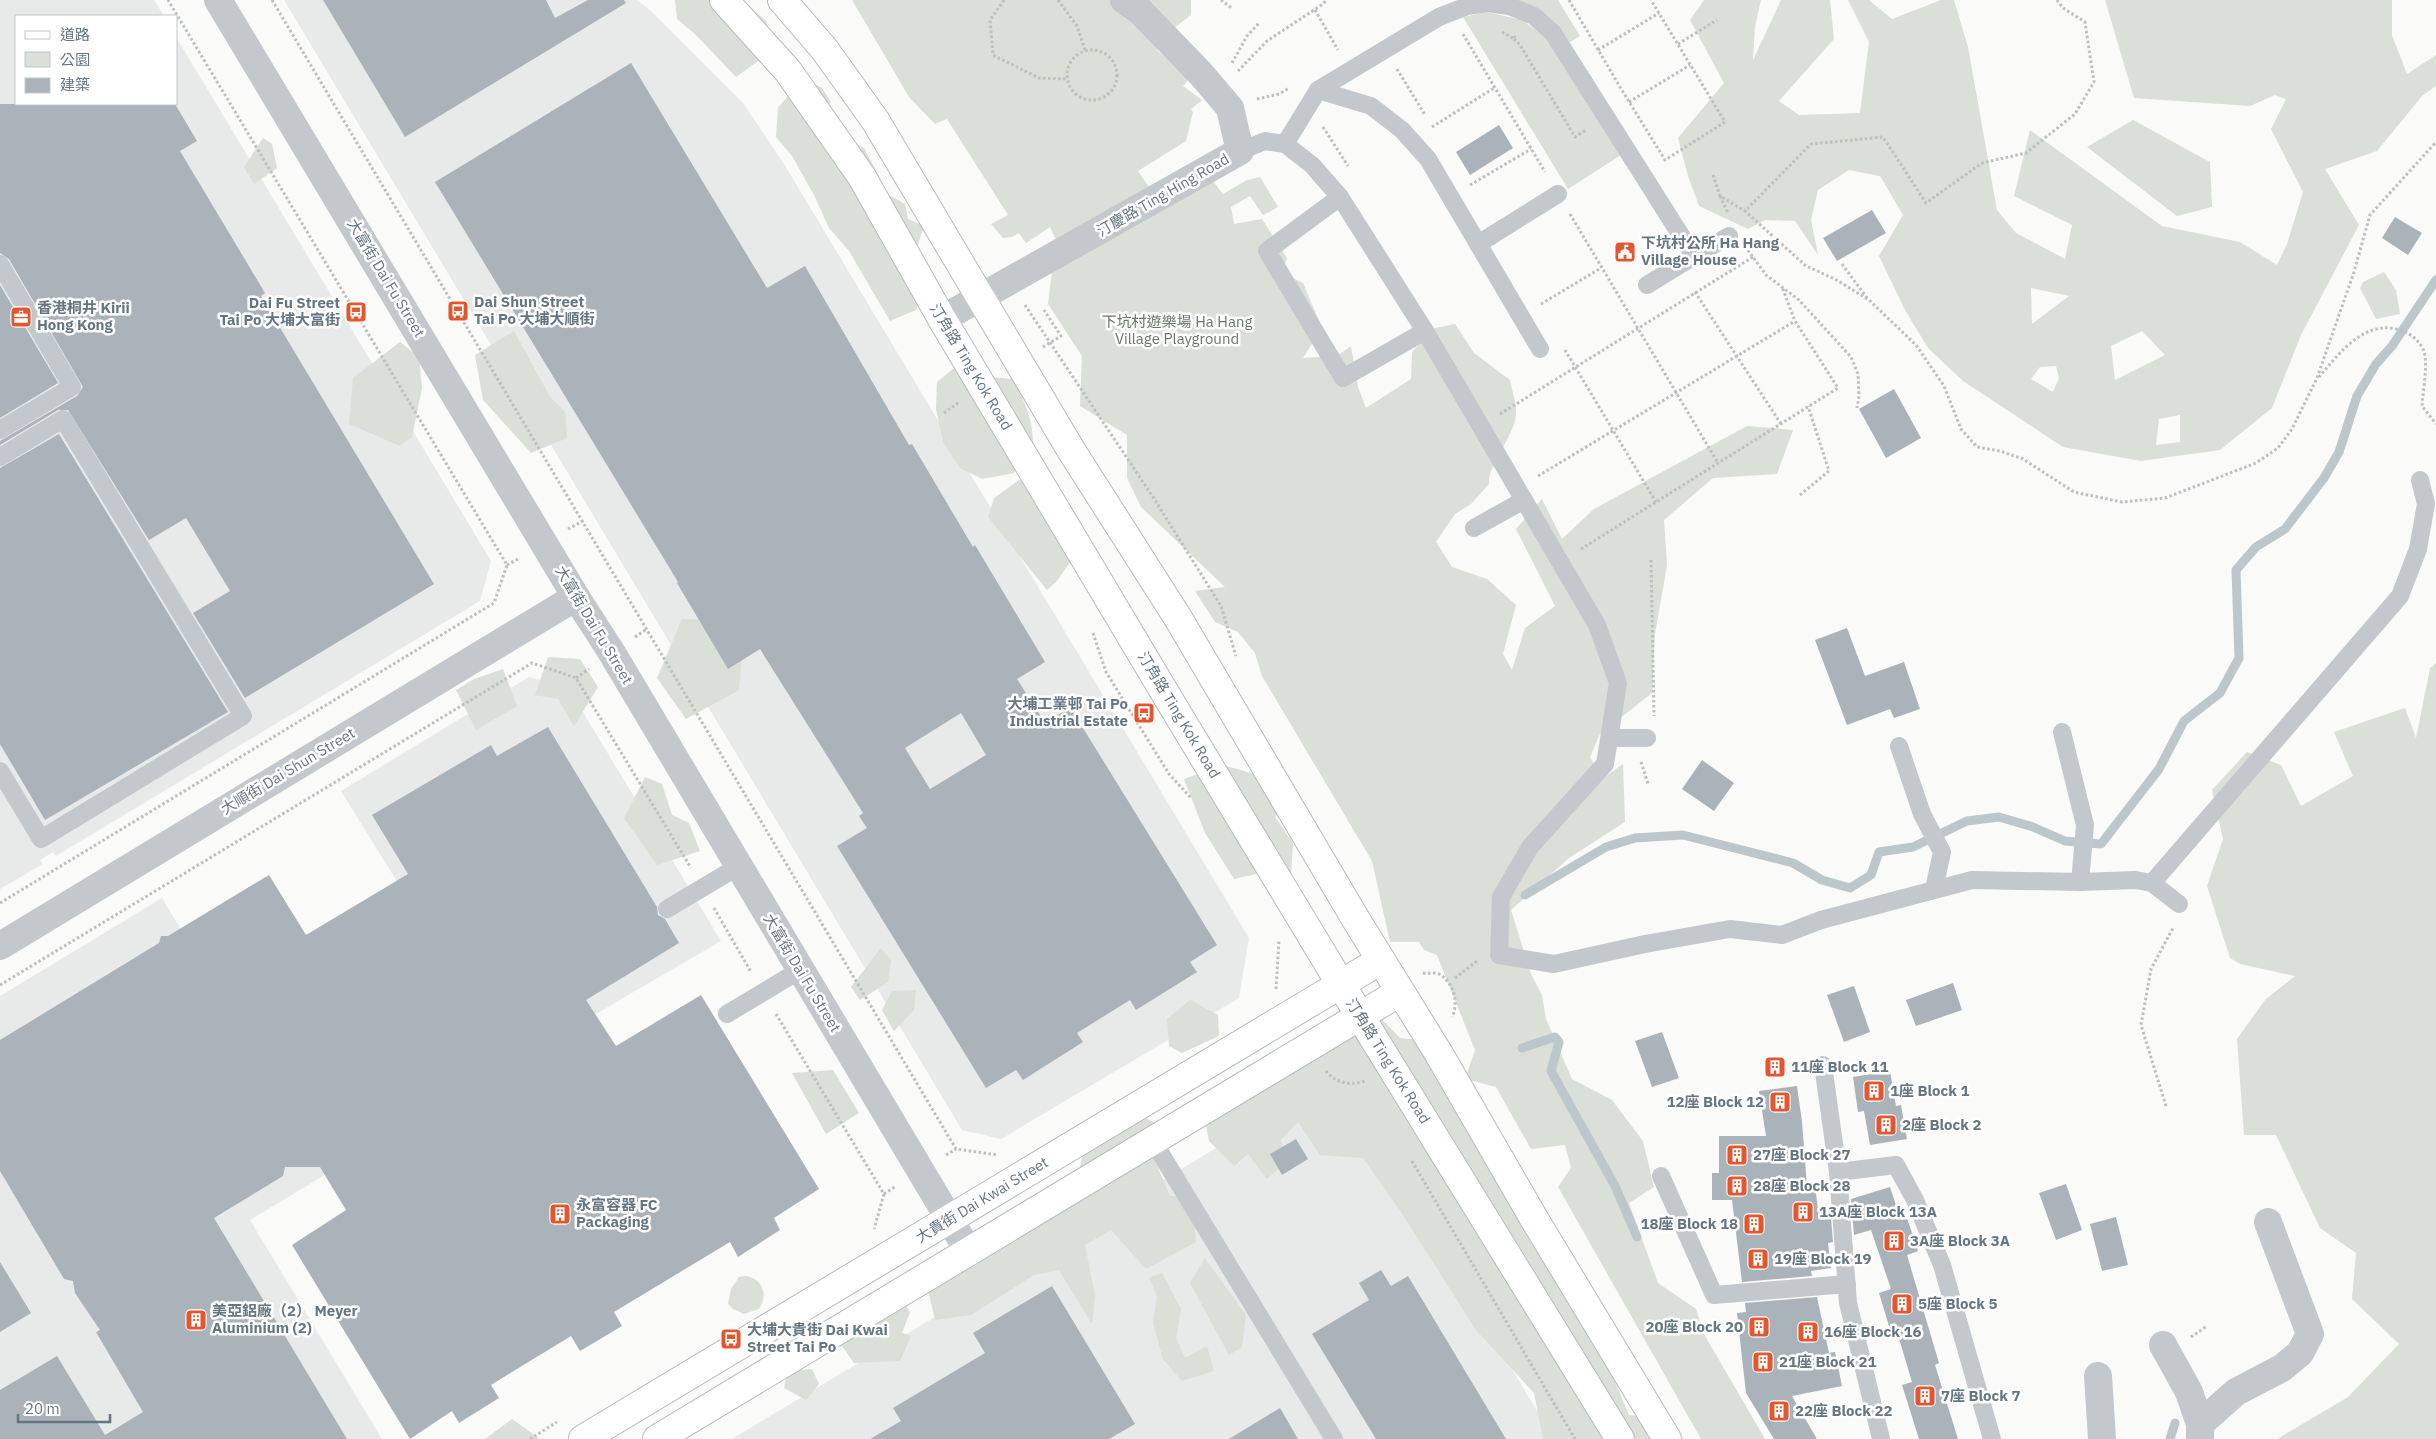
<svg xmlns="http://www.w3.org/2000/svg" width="2436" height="1439" font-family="'IBM Plex Sans','Noto Sans TC',sans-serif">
<rect width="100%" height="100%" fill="#fafaf8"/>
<g fill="#e8e9e9">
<path d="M0,0H154L164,16H16V104H176V37L491,561L480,601L56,856L53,852L40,860L43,864L0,889Z"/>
<path d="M284,0H637L651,11L743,103L784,164L1249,938L1239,998L1001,1139L962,1130Z"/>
<path d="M529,677L569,689L721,941L510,1064L341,791Z"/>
<path d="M162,898L328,1173L250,1220L382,1439H0V996Z"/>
<path d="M1301,1097L1360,1117L1554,1439H732Z"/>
</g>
<g fill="#dadfd7" fill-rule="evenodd">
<path d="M675,0H743L767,22L765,56L736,77L696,35L677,19Z"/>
<path d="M852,0H1191V15L1156,42L1158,51L1190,78L1183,86L1202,100L1191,109L1193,112L1186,141L1138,171L1149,187L1209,176L1223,194L1247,180L1260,177L1278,207L1263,215L1250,196L1231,207L1234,224L1262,219L1287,258L1280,278L1286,275L1303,283L1322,328L1303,358L1337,356L1351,346L1358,387L1366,408L1411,379L1412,352L1435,328L1455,324L1474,353L1510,380C1512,391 1517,405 1516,415C1513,439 1488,463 1489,484L1471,504L1455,514L1436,542L1452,567L1487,579L1516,605L1503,654L1512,670L1525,628L1555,606L1516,529L1542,499L1562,539L1594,509L1747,426L1793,430L1777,474L1713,478L1664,520L1667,565L1655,634L1652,693L1600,734L1590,757L1602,779L1623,764L1625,822L1569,858L1511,910L1531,974L1542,995L1546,1019L1572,1079L1612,1100L1643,1141L1654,1187L1629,1203L1658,1283L1696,1309L1704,1334L1765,1439H1701L1558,1187L1571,1168L1565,1145L1531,1149L1496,1087L1465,1079L1475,1050L1437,955L1424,950L1419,942H1390L1372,861L1262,676L1255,653L1238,632L1215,622L1195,591L1225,587L1141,507L1127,478V435L1080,406L1082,356L1048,304L1056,240L1050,227L1026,243L1019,233L1012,237L1003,238L991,224L1008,215L947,119L935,124L909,97Z"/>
<path d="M1517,0H1558L1580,36L1569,43Z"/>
<path d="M1704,0H1761L1755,26L1753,60L1781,0H1830L1834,39L1779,101L1799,115L1860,113L1869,42L1848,0H1869L1892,19L1941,0H1954L1968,47L1997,210L2016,233L2065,259L2072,225L2014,196L2030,130L2162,226L2240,242L2277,265L2287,244L2303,192L2271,129L2286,99L2275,95L2250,106L2134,98L2105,0H2392V35L2407,74L2436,55V86L2422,96L2377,151L2325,169L2359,225L2301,335L2272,408L2220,450L2141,461L2063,447L1963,381L1928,348L1905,310L1879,256L1903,215L1880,176L1849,170L1818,190L1811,220L1818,255L1795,221L1765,220L1748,229L1699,206L1688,176L1678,138L1724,83L1690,20ZM2031,288L2069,296L2032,324ZM2142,331L2165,355L2115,380L2111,346ZM2056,366L2059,378L2053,392L2031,379L2040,367ZM2180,415V442L2156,445L2159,419Z"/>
<path d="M1487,12L1522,20L1542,34L1556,50L1621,155L1568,189L1463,17Z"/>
<path d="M803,78L822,88L831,102L823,110L854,143L864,148L879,176L874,187L881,200L891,196L905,204L908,219L924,226L914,257L927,277L916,310L890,321L849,251L829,228L814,195L792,156L776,137L778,108Z"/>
<path d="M2133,120L2210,162L2212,207L2177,216L2087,147Z"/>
<path d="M263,138L272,144L277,168L254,184L244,167Z"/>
<path d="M2384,272L2396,290L2400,314L2376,319L2360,288L2363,282Z"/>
<path d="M514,331L550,397L565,412L567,438L531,453L483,400L475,355Z"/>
<path d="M400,342L419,357L422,388L412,437L400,446L349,424L353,378Z"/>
<path d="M959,364L986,377L1014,379C1023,399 1036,425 1032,447C1030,455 1019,466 1014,473L982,479L960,468L943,442L936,409L937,382Z"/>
<path d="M1019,480L1032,483L1075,555L1057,581L1047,590L988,517L994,498Z"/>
<path d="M682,619L733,621L743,643L739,690L686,719L657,678Z"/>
<path d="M548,657L580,659L598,687L574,726L558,699L535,695Z"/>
<path d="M2436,663V1439H2277L2348,1397L2399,1344L2352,1299L2356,1253L2320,1228L2276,1135H2244L2237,1039L2265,1000L2295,976L2240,964L2230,958L2207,886L2223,839L2212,790L2247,752L2281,765L2301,806L2353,776L2334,732L2405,708L2416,738L2430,668Z"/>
<path d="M503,669L517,706L476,730L456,690L474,679Z"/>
<path d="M1223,765L1261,776L1282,810L1275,817L1293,843L1291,874L1265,872L1234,879L1205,833L1184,779Z"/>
<path d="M645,777L662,784L672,815L689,823L700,851L657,865L624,818Z"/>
<path d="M881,948L891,960L888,982L860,1000L851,987Z"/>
<path d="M916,990L914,1010L894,1031L882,1010L892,991Z"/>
<path d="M1190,1000L1218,1015L1219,1036L1182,1053L1169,1046L1167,1019Z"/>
<path d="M1361,1002L1375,1012L1400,1038L1437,1042L1462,1089L1459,1117L1513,1210L1531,1207L1611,1372L1629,1415L1661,1418L1652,1439H1543L1534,1393L1476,1330L1399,1209L1363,1158L1320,1155L1298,1122L1281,1140L1287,1161L1267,1179L1248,1154L1234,1166L1209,1141L1202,1104L1280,1054L1309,1030Z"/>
<path d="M833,1070L859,1113L826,1134L792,1073Z"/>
<path d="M1141,1116L1168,1129L1154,1158L1170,1196L1192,1197L1196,1242L1146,1269L1111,1230L1085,1245L1095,1296L1092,1324L1059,1270L1034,1275L971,1315L935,1320L926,1281L1079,1172L1083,1153Z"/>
<path d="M1205,1258L1246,1315L1242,1347L1229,1355L1190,1283Z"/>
<path d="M1162,1273L1181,1309L1176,1338L1185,1358L1207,1346L1214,1371L1182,1381L1163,1359L1153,1323L1157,1296L1149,1278Z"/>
<path d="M745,1276C762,1278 769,1294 759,1309L744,1314L733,1309L728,1304L731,1289L739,1277Z"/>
<path d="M898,1296L910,1312L902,1333L911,1336L900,1361L854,1363L838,1340Z"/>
<path d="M812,1369L819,1384L806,1400L784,1388L788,1371Z"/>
<path d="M512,1419L540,1439H485Z"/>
</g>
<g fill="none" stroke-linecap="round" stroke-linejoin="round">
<g stroke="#bbc7cb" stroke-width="9">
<path d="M1525,895L1606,847L1635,838L1683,835L1793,863L1822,880L1850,888L1871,875L1879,852L1913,847L1967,821L1999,817L2033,827L2065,841L2101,844L2159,769L2184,721L2220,693L2239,658L2236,570L2256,547L2285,529L2324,478L2339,452L2357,396L2376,364L2392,346L2436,280"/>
<path d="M1522,1048L1555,1037L1559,1042L1551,1071L1615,1186L1637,1237"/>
<path d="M2170,1439L2175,1423"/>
</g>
</g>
<g fill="#aab3b9" fill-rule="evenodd">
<path d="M323,0H546L555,18L588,0H624L626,3L405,137Z"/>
<path d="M631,63L767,288L805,266L909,445L912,444L973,547L975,545L1045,662L1017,679L1045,723L1070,707L1217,945L1190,962L1197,972L1136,1010L1130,1000L1077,1033L1083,1042L1023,1080L1016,1070L986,1088L837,846L867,828L859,816L863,813L760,649L728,669L677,583L678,582L435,182ZM961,713L986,755L930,789L905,748Z"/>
<path d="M0,104H175L197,141L180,151L265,293L261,296L434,584L245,698L193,613L230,591L186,518L149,540L68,410H58L0,445V441L77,396L83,387L9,259L0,253Z"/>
<path d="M1499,125L1513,148L1470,175L1456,152Z"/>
<path d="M1872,210L1886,233L1837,261L1823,238Z"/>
<path d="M2395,217L2422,233L2408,255L2382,238Z"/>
<path d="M0,285L58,383L0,418Z"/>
<path d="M1894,389L1921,438L1886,458L1859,409Z"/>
<path d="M59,434L228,712L45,820L0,744V468Z"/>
<path d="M1847,628L1865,676L1904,662L1920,709L1894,718L1890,709L1847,725L1815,640Z"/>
<path d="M548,727L657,907L658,915L665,919L679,943L586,1000L616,1046L701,995L819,1189L774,1218L780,1230L738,1257L730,1242L614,1312L622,1326L580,1351L571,1336L491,1385L499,1398L459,1423L452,1411L410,1439L292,1245L346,1210L320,1167H285L283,1176L214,1218L347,1439H0V1390L57,1356L105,1435L143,1412L96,1332L100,1330L75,1293L73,1281L64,1279L0,1171V1040L159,943L161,936H168L269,875L306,935L408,874L372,815L491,745L497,756Z"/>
<path d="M1702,760L1734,783L1714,811L1682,789Z"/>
<path d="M1953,983L1962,1010L1916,1026L1906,1000Z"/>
<path d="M1854,986L1870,1032L1844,1042L1827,995Z"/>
<path d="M1662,1032L1679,1078L1652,1087L1635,1041Z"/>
<path d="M1890,1071L1896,1106L1901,1105L1907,1139L1870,1145L1864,1111L1858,1112L1853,1077Z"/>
<path d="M1797,1086L1802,1122L1807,1186L1815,1185L1818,1210L1830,1206L1833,1242L1828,1243L1831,1268L1811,1271L1812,1276L1742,1282L1732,1200H1712V1173H1719V1136H1766L1759,1091Z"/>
<path d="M1296,1139L1308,1159L1282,1175L1270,1154Z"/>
<path d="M2066,1184L2082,1230L2056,1240L2039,1193Z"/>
<path d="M1890,1187L1901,1220L1907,1218L1918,1251L1907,1255L1939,1363L1935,1365L1958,1439H1919L1902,1385L1912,1382L1895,1325L1889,1326L1879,1293L1891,1289L1871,1230L1854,1235L1851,1199Z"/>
<path d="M2116,1217L2128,1265L2102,1271L2090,1224Z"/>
<path d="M0,1262L31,1313L0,1332Z"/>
<path d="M1381,1270L1391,1286L1408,1276L1506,1439H1376L1312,1334L1369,1300L1359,1283Z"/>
<path d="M1052,1286L1135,1424L1109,1439H870L901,1421L893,1408L985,1353L973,1333Z"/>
<path d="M1817,1297L1829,1353L1835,1352L1842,1386L1792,1396L1817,1439H1774L1746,1393L1737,1313L1746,1312L1745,1303Z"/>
<path d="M1280,1408L1298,1439H1229Z"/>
</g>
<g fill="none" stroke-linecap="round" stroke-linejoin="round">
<g stroke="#b3babf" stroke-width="30">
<g id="secondary">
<path d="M583,1439L1381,960"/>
<path d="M657,1439L1400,992"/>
</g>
</g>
<g stroke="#b5babe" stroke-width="30">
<g id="primary">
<path d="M724,0L788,71L862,177L942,319L1168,698L1360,1016L1620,1439"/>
<path d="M782,0L825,50L875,120L1071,450L1178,618L1355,918L1439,1054L1533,1217L1667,1439"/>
</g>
</g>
<g stroke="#bbbfc2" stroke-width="3" stroke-dasharray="2.5 2.5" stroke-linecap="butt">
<path d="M272,0L956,1149L998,1155"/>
<path d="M1004,0L990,20L993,55L1039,78L1067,79"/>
<path d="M1058,0L1077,26L1085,50"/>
<path d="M1221,0L1233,9"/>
<path d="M1569,0L1620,87L1665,160L1725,122L1651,0"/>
<path d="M2057,0L2063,8L2085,22L2094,82L2075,114L2026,153L1982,163L1926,203L1883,137L1811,144L1745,211L1806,266L1835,279L1869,300L1916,345L1944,386L1961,429L1977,447L2000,451L2023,459L2074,492L2122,502L2165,498L2256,463L2278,448L2292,429L2317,378L2354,272L2370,215L2436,142"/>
<path d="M1315,10L1338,50"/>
<path d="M1502,32L1514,39L1515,36"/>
<path d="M1463,34L1545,172"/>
<path d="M1514,39L1520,45L1575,137L1586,130"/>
<path d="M1678,44L1717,20"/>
<circle cx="1092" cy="75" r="25"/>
<path d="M1598,50L1659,13"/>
<path d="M1232,63L1247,36L1259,23"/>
<path d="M1397,69L1425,115"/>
<path d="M1238,71L1267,41L1323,4L1326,0"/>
<path d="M1257,99L1279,94L1289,88"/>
<path d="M1629,102L1690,65"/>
<path d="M1323,127L1348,166"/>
<path d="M1432,127L1494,88"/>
<path d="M1713,175L1720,196L1745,211"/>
<path d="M1470,185L1531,149"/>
<path d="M1720,196L1728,213"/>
<path d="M1570,214L1718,463"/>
<path d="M1748,250L1766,275L1799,300L1851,357L1858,374L1859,396L1857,408"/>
<path d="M1842,264L1867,298"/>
<path d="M1695,292L1781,424"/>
<path d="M1541,304L1601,268"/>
<path d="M1025,305L1153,497L1221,606L1236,656"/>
<path d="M1043,347L1061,336L1044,310"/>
<path d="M1565,350L1656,502"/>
<path d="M2319,377C2341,351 2369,314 2407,333C2415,337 2424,346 2425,356C2427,371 2423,390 2422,406L2436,424"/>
<path d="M944,413L958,403"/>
<path d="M1500,414L1753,257"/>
<path d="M1538,476L1795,321"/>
<path d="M1800,495L1829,471L1808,406"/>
<path d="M568,529L583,521"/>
<path d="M1581,549L1838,388L1795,321L1782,287"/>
<path d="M1651,560L1654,716"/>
<path d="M507,565L520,558"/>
<path d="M1093,633L1106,672L1169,774L1191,798"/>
<path d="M635,637L647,629"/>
<path d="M576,678L589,669"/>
<path d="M1641,762L1648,784"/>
<path d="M0,903L494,603L507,565L168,0"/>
<path d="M714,908L751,972"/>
<path d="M1423,973C1428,974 1434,972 1439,974C1454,982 1459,1003 1452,1017"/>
<path d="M1455,978L1477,961"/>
<path d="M0,985L532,663L576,678L691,868"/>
<path d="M1276,989L1279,940"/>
<path d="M776,1014L884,1194L874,1229"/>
<path d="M1326,1071C1335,1083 1351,1086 1365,1081"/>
<path d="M2166,1106L2141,1025L2151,969L2173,928"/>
<path d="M946,1155L956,1149"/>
<path d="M1412,1161L1575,1439"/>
<path d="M884,1194L896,1186"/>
<path d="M2191,1337L2207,1326"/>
<path d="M530,1439L557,1422"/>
</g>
<g stroke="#c3c8cc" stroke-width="18">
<path d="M1318,90L1371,106L1402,130L1428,159L1540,349"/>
<path d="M1285,144L1318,90L1439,17L1467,6L1488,3L1509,6L1534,16L1553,33L1694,256L1729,236"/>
<path d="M1240,151L1265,141L1285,144L1312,165L1340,197L1425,331L1597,625L1618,683L1605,764L1530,847L1501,897L1499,955L1554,964L1645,944L1730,929L1782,935L1821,920L1972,880L2080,882L2136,880L2152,883L2179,904"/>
<path d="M1340,197L1267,251L1343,378L1425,331"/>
<path d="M1478,244L1558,194"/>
<path d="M0,264L72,387L0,430"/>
<path d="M1647,285L1694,256"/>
<path d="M0,457L63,419L243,716L41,839L0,771"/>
<path d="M1474,528L1524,500"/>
<path d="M2062,732L2085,825L2080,882"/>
<path d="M1610,738H1647"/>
<path d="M1899,746L1922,814L1942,852L1934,889"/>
<path d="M2152,883L2400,596L2418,549L2426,504L2420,480"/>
<path d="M667,909L739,866"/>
<path d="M727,1014L800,970"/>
<path d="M1823,1065L1838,1172L1848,1303L1881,1439"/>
<path d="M1153,1141L1334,1439"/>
<path d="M1838,1172L1896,1165L1915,1200L1942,1265L1992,1439"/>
<path d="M1661,1176L1714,1295L1847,1284"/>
</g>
<g stroke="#c3c8cc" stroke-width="28">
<path d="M218,0L576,597L612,653L969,1252"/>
<path d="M942,319L1240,151L1230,108L1201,74L1140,11L1124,0"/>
<path d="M0,946L576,597"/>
<path d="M2163,1345L2189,1392L2200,1424"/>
<path d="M2098,1376L2102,1439"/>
<path d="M2200,1439V1424L2236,1392L2282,1368L2300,1353L2310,1334L2268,1222"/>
</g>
<use href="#secondary" stroke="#fff" stroke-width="28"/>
<use href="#primary" stroke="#fff" stroke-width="28"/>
</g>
<defs>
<g id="civic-square" transform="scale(1.125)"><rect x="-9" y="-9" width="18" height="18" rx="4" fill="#e4572e" stroke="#fff"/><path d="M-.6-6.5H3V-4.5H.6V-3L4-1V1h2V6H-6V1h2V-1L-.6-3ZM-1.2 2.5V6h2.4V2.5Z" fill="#fff"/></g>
<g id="bus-square" transform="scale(1.125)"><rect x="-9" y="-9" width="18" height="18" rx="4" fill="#e4572e" stroke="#fff"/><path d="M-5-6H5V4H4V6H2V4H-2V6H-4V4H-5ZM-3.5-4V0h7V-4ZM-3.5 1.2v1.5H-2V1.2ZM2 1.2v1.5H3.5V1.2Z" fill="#fff"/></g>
<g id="office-square" transform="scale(1.125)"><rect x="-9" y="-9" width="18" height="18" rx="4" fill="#e4572e" stroke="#fff"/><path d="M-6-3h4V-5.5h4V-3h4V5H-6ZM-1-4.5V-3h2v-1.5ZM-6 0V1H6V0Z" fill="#fff"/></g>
<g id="building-square" transform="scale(1.125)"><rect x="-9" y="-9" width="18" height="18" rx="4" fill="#e4572e" stroke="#fff"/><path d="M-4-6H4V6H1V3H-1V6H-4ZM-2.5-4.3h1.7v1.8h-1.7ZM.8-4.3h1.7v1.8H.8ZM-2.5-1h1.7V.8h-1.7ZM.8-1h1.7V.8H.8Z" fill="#fff"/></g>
</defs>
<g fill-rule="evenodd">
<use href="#civic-square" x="1625" y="252"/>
<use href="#bus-square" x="458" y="311"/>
<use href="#bus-square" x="356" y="312"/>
<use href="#office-square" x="21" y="317"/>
<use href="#bus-square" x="1144" y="713"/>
<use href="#building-square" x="1775" y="1067"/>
<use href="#building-square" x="1874" y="1091"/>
<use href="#building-square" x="1780" y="1102"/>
<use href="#building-square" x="1886" y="1125"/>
<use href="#building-square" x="1737" y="1155"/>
<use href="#building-square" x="1737" y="1186"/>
<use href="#building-square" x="1803" y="1212"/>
<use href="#building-square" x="560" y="1214"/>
<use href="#building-square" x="1754" y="1224"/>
<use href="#building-square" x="1894" y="1241"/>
<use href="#building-square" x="1758" y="1259"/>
<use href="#building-square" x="1902" y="1304"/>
<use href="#building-square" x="196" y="1320"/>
<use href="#building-square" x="1759" y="1327"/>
<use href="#building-square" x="1808" y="1332"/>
<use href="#bus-square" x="731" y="1339"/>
<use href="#building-square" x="1763" y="1362"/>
<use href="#building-square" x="1925" y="1396"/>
<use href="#building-square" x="1779" y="1411"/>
</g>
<g text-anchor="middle" stroke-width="5" stroke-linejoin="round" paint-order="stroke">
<g font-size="15" fill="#657683" stroke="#fff">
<text transform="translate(1163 195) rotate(-30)" y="5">汀慶路 Ting Hing Road</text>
<text transform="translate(386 278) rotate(59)" y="5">大富街 Dai Fu Street</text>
<text transform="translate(971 367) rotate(59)" y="5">汀角路 Ting Kok Road</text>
<text transform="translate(594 625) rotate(59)" y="5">大富街 Dai Fu Street</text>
<text transform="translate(1179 715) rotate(59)" y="5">汀角路 Ting Kok Road</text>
<text transform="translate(288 771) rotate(-31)" y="5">大順街 Dai Shun Street</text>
<text transform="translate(802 973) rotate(59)" y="5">大富街 Dai Fu Street</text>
<text transform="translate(1388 1061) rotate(58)" y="5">汀角路 Ting Kok Road</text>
<text transform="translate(982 1200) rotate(-31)" y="5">大貴街 Dai Kwai Street</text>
</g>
<g font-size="15" font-weight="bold" fill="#657683" stroke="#fff" text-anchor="start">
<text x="1641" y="248">下坑村公所 Ha Hang<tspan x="1641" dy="17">Village House</tspan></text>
<text x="474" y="307">Dai Shun Street<tspan x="474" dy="17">Tai Po 大埔大順街</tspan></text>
<text x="340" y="308" text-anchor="end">Dai Fu Street<tspan x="340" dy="17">Tai Po 大埔大富街</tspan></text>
<text x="37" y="313">香港桐井 Kirii<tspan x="37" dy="17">Hong Kong</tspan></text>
<text x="1128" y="709" text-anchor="end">大埔工業邨 Tai Po<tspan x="1128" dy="17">Industrial Estate</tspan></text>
<text x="1791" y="1072">11座 Block 11</text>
<text x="1890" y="1096">1座 Block 1</text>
<text x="1764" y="1107" text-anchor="end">12座 Block 12</text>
<text x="1902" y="1130">2座 Block 2</text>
<text x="1753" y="1160">27座 Block 27</text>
<text x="1753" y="1191">28座 Block 28</text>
<text x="576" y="1210">永富容器 FC<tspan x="576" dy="17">Packaging</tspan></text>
<text x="1819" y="1217">13A座 Block 13A</text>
<text x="1738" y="1229" text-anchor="end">18座 Block 18</text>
<text x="1910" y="1246">3A座 Block 3A</text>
<text x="1774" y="1264">19座 Block 19</text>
<text x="1918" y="1309">5座 Block 5</text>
<text x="212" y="1316">美亞鋁廠（2） Meyer<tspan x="212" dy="17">Aluminium (2)</tspan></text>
<text x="1743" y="1332" text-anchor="end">20座 Block 20</text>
<text x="747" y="1335">大埔大貴街 Dai Kwai<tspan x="747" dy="17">Street Tai Po</tspan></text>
<text x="1824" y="1337">16座 Block 16</text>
<text x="1779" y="1367">21座 Block 21</text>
<text x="1941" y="1401">7座 Block 7</text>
<text x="1795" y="1416">22座 Block 22</text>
</g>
<g font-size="15" fill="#687a64" stroke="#fff">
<text x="1177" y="327">下坑村遊樂場 Ha Hang<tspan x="1177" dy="17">Village Playground</tspan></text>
</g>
</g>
<rect x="15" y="15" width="162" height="90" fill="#ffffff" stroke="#c1c8cd"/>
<rect x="25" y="31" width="25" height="8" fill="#ffffff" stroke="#c1c8cd"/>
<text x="60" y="40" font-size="15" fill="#657683">道路</text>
<rect x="25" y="52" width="25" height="15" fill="#dadfd7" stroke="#c1c8cd"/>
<text x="60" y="65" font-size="15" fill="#657683">公園</text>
<rect x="25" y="78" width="25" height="15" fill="#aab3b9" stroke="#c1c8cd"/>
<text x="60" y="90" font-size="15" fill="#657683">建築</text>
<path d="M18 1414v8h92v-8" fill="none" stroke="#657683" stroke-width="2.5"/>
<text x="25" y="1414" font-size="15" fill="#657683" stroke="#ffffff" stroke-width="4" paint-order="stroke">20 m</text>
</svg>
